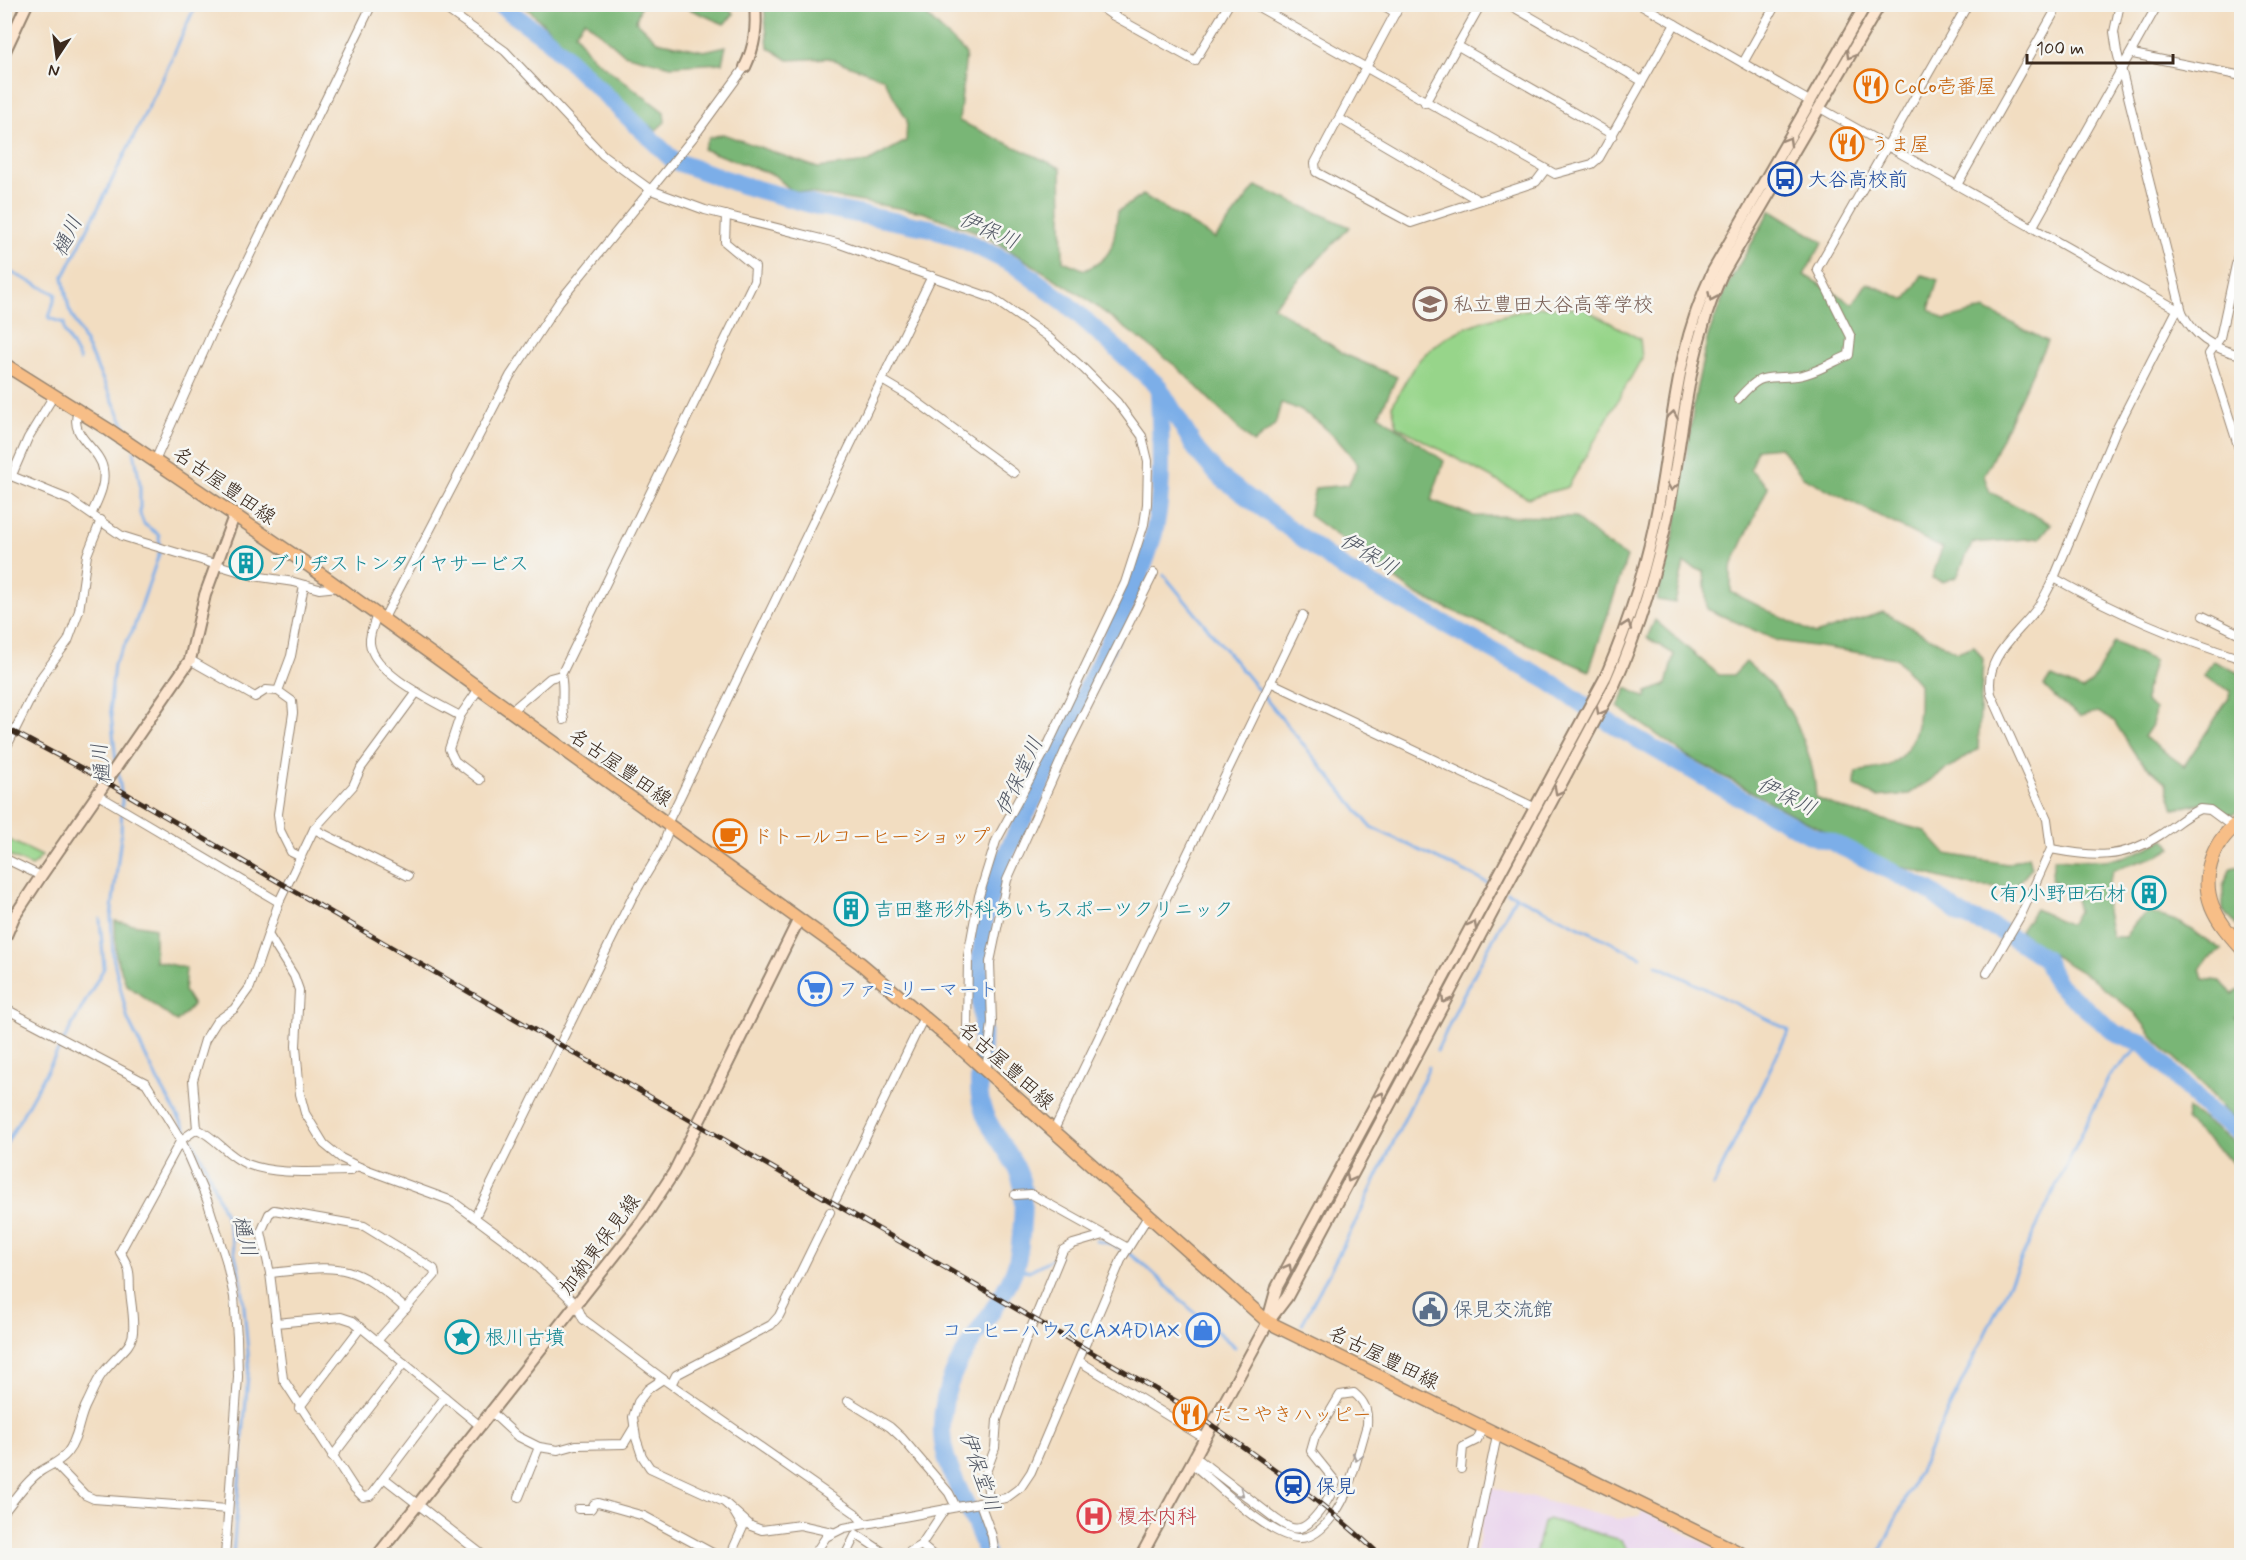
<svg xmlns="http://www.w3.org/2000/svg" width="2246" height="1560" font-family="Mynerve,'Klee One',sans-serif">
<rect width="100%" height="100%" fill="#f6f6f2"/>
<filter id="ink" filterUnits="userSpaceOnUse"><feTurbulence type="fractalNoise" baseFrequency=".0167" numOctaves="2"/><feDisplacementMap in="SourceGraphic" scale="12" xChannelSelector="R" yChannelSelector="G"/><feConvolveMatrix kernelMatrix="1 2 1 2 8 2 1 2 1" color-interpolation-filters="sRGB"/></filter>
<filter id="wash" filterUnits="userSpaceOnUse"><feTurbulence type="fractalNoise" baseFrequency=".008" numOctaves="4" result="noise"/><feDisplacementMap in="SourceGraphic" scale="24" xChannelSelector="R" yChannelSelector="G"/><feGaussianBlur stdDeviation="1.35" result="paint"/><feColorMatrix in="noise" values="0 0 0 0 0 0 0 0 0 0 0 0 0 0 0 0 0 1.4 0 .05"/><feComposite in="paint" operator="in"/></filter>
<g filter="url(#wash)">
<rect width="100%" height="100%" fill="#f2ddc1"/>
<path fill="#e9d2ed" d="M1489,1487L1617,1519L1640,1516L1642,1511L1727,1555L1476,1556Z"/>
<g fill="#97d58a" stroke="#698054" stroke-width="1.5">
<path d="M1541,307L1583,308L1640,339L1642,358L1568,487L1528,498L1397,426L1392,406C1401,391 1409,371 1421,358C1454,324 1497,316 1541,307Z"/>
<path d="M5,838L42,856L32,866L5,854Z"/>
<path d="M1548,1519L1621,1540L1632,1555H1535L1543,1523Z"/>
</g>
<g fill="#79b676" stroke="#5a704a" stroke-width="1.5">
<path d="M524,5H641L636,21L657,41L704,51L726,46L722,63L671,66L624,54L585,20L575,33L592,57L664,112L665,122L656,130L639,118Z"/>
<path d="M680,5H726L734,14L724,24Z"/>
<path d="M764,5H916L966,54L959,121L1061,168L1063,261L1085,270C1116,257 1113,242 1118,211L1143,195L1215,239L1256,186L1350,227L1273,306L1346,355L1397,377L1379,415L1444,461L1431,500L1473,516L1574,517L1602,541L1627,557L1589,671L1417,595L1309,515L1315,488L1348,485L1358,465C1339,439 1313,411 1281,403L1275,425L1253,443L1177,367L1081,295L983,234L922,212L791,190L774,175L703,149L709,138L723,134L818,168L868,162L906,141L907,120L883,78L829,58L788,60L768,47Z"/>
<path d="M1771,210L1823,242L1804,275L1853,304L1867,283L1906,300L1922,275L1938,280L1929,309L1945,320L1985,309L2047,341L1984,476L1990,492L2051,524L2040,538L1972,543L1957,577L1943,582L1932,578L1942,548L1803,477L1780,447L1757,449L1750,469L1768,487L1731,568V592L1815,634L1883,612L1957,652L1974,646L1983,659L1978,749L1909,794L1877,797L1855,786L1856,772C1866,770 1885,769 1893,763C1920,743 1920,714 1919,684L1896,658L1778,641L1707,609L1704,572L1684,563L1675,603L1657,600L1676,524L1696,391L1708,336L1728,284Z"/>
<path d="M1655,620L1719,675H1734L1746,662C1755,670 1765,678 1773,687C1797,716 1815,761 1816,798L1846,810L1925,831L1946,854L2007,864L2028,856L2031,868L2014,888L1975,887L1891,864L1799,818L1687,756L1618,707L1627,688L1646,698L1647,692L1666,685L1674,654L1647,638Z"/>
<path d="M2114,642L2154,661L2146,691V702L2155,710L2152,725L2144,737L2184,766L2229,698L2230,691L2203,676L2213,661L2241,674V809L2232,815L2202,803L2174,809L2166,783L2137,757L2114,721L2098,712L2080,716L2058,700L2044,686L2052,677L2082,690L2091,684Z"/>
<path d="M2165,839L2172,848L2160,855L2113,870L2104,896L2112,937H2125L2135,923L2148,912L2179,922L2222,950L2207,959L2200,969L2203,979L2220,981L2233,994L2241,989V1010L2235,1017L2241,1020V1121L2224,1110L2207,1088L2157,1042L2135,1013L2093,979L2041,948L2020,931L2035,909L2070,925L2078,911L2073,891L2051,880L2054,859C2102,862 2123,863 2165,839Z"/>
<path d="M2241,866H2242L2241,930L2223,911V886L2231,868Z"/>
<path d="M115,921L155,928V961L186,968L184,991L193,1005L177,1022L126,984L116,955Z"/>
<path d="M2188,1109L2241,1147V1180L2236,1176L2237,1166L2186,1121Z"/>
</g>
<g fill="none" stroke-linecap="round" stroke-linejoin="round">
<g stroke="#7caee8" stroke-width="3">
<path d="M4,269L56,294L49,318L64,323V331L80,360"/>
<path d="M131,439L69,309L63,278L162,80L196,4"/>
<path d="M1164,575L1371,827L1490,884"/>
<path d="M116,761L110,704L114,664L133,630L160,551L159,535L144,524L140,514V484L134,451"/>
<path d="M118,771L122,799L121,836L111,917L113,957L128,1020L157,1079L204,1162L227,1220L242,1284L249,1364L233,1556"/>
<path d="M1507,892L1516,896"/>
<path d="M1657,965L1789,1030L1713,1186"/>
<path d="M1437,1051L1463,995L1516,896L1641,957"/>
<path d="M4,1148L104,968L100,919"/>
<path d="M1096,1241C1130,1243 1162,1283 1185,1304C1202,1319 1219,1333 1235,1347"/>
<path d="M1015,1269L1029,1271L1059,1255"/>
<path d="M1302,1324L1357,1219L1429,1067"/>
<path d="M1878,1556L2109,1077L2143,1043"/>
</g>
<g stroke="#7caee8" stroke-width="18">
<path d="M499,4L547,39L674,161L742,185L821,207L930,228L966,241L1016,266L1067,304L1159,387L1197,451L1219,476L1344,569L1549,681L1613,725L1735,795L1812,836L1832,842L1928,890L1961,915L1995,928L2020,942L2044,958L2057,984L2116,1034L2143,1043L2210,1112L2242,1134"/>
<path d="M987,1556C977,1514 944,1476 942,1433C939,1362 990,1329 1014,1271C1021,1254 1023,1215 1023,1196C1024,1165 996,1142 984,1113C973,1084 984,1056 982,1027C979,980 978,930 994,885C1005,852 1023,820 1039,789C1064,736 1090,684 1114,631C1129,599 1145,567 1154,533C1165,487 1160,437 1159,390"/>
</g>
</g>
</g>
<g filter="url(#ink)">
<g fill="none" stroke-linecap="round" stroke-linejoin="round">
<g stroke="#968470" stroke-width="10">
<g id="street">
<path d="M439,4L505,51L603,155L651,190L705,210L837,243L992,298L1047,336L1084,369L1117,402L1142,436L1148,461L1147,504L1144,524L1125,583L1045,751L996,841L979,896L968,956L967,1033L964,1051"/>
<path d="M1096,4L1112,15"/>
<path d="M1118,4L1112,15L1195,61L1229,4"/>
<path d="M1253,4L1555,174L1592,164L1599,158L1675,24"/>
<path d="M1381,4L1396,13"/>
<path d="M1400,4L1315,163L1316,172L1411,223L1536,182L1545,170"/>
<path d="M1508,4L1642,81"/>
<path d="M1640,4L1811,102"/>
<path d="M2120,4L2114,32L2117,52L2182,312C2194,337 2215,350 2242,355"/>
<path d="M1458,46L1613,135"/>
<path d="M2133,54L2242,76"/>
<path d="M1743,63L1776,4"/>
<path d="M1425,103L1481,4"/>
<path d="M1820,108L2182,312"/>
<path d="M1340,119L1478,200"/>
<path d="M1957,185L2059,4"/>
<path d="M2032,228L2158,4"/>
<path d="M2242,237L2220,338L2209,354L2242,458"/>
<path d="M882,380L909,396L1014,473"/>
<path d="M1738,399C1763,370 1765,380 1797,376C1814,374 1833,362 1849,355L1851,337L1817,269L1968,4"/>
<path d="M78,412C68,436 100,448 103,469C106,485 98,499 92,513"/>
<path d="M155,461L212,333L372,4"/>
<path d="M4,473L70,500L122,536L138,541L254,576L294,582L319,589L338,587"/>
<path d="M12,475L28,438L53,397"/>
<path d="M4,485L9,474"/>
<path d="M2054,578C2113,611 2177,639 2242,659"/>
<path d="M377,615C374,623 369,634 370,643C373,674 435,702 460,716L478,690"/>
<path d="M2203,616L2242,635"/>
<path d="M383,620L510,376L559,302L696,134L745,67"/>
<path d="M190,660L255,697L266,690L278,691"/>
<path d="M561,675C565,691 560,704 564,720"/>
<path d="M1270,682L1536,808"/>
<path d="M510,712L550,678L561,675L754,281L755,267L725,242L726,215"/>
<path d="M460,716L449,749L455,761L480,780"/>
<path d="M4,752L42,676L68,641L79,611L87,555L101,520"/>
<path d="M98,795L279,902"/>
<path d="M667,824L932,276"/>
<path d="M314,829L408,876"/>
<path d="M2051,849C2093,857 2123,860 2160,835C2174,826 2185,815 2200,809L2210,810L2233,827"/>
<path d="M301,857L291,852L280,830L278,814L293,713L292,701L278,691L291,656L304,585"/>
<path d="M4,858L41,876"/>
<path d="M269,936L294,976L299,990L296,1046L300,1094L305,1113L324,1144L341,1158L357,1166L452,1201L521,1252L576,1304L583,1319L663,1379L855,1513L863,1522"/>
<path d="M1987,973L2021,915L2051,849L2047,819L1991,694C1984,657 2015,637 2035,611C2043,601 2048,589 2054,578L2116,430L2177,310"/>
<path d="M4,1008L146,1083L181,1140L207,1200L226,1260L234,1297L237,1337L238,1377L225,1556"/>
<path d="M986,1072L992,1023L990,962L1007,880L1065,751L1154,573"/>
<path d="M197,1129L193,1080L205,1040L217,1021L234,1009L250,987L279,902L314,829L353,786L361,768L417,692"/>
<path d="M197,1129C216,1137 227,1156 247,1164C278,1176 317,1171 350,1171L357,1166"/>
<path d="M1053,1132L1303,615"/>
<path d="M1015,1195L1031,1194L1128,1248"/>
<path d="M836,1199L924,1017"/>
<path d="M475,1217L632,898L661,850L670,826"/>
<path d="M270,1273C341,1266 349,1260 406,1309"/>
<path d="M276,1323L341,1317L353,1321L479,1425"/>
<path d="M377,1341L435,1275L434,1269L364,1226L274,1210L269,1214L261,1232L270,1273L283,1379L354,1488L363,1497L370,1496L445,1397"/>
<path d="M1079,1361L1204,1438"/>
<path d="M663,1379L648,1389L638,1402L633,1417L636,1438L642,1456L650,1468L724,1502L751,1526L762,1530L800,1525L832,1532"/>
<path d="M672,1383L676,1375L771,1325L779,1316L830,1212"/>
<path d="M848,1401L890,1427L902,1438L949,1493L956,1507"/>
<path d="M299,1408L361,1327"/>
<path d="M490,1411L517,1436L539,1447L558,1450L576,1445L624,1444L633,1429"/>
<path d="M332,1457L404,1363"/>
<path d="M1191,1463C1216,1483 1269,1538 1300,1538C1320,1538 1338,1511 1345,1495C1354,1473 1360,1448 1367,1425C1368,1410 1365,1402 1354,1393L1340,1395L1315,1437L1311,1451L1336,1482C1333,1494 1313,1525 1300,1528C1291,1530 1285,1525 1277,1520L1194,1456"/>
<path d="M55,1464L85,1495L94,1499L228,1509"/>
<path d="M1461,1469L1463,1447L1477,1440L1483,1427"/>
<path d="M384,1478L484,1556"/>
<path d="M519,1497L539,1447"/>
<path d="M989,1501L986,1472L995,1448L997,1420L1026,1340L1063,1250L1073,1244L1104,1235"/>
<path d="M980,1503L992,1536L995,1556"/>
<path d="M578,1509H591L594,1504L598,1503L644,1516L718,1556"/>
<path d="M4,1512C15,1499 26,1481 41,1471C50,1465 60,1462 67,1453C79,1438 78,1419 87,1403C92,1393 96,1382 102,1374C130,1339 138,1351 131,1300C127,1277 135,1276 120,1252L181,1140L197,1129"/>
<path d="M921,1545L934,1556"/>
<path d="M730,1556L743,1527L734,1512"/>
<path d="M813,1556L826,1537L844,1528L1006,1498L1021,1487L1031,1472L1122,1258L1147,1218"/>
<path d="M845,1556L856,1534L889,1556"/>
<path d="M903,1556L921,1545L945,1509"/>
<path d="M1472,1556L1497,1435"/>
</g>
</g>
<g stroke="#968470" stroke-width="14">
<g id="secondary">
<path d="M4,53L27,4"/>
<path d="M745,67C755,46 757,28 755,4"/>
<path d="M4,940L14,917L41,876L190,660L205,595L234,516"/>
<path d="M1269,1316L1277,1287L1606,676C1630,620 1648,562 1659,502C1674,419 1676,349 1713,271L1866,4"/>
<path d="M377,1556L642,1221L674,1172L798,921"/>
<path d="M1141,1556L1268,1322L1287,1297L1615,683C1640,626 1657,569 1669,508C1684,426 1687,354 1721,276L1880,4"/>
</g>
</g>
<g stroke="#968470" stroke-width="15">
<path id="primary" d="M4,364L109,430L308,565L860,963L964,1051L1268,1322L1746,1556"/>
</g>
<g stroke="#968470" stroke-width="16">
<path id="highway" d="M2242,821C2214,838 2200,875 2212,906C2219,923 2230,935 2242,948"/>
</g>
<use href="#street" stroke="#fff" stroke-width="8"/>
<use href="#secondary" stroke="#fce5cf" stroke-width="10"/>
<use href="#primary" stroke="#f7be87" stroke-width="12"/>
<use href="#highway" stroke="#f7be87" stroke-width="14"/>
<g stroke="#3b2a1e" stroke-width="5">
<path id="rail" d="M4,727L87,771L1186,1407C1253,1454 1321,1499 1381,1556"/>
</g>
<use href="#rail" stroke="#f6f6f2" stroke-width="3" stroke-dasharray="9" stroke-linecap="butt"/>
</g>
<defs><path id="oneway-chevron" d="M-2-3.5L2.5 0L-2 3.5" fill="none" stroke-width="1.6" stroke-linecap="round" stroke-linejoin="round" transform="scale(1.5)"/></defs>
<g stroke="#9c8876">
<use href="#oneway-chevron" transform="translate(1850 55) rotate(120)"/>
<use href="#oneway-chevron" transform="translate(1788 141) rotate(-60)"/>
<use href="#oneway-chevron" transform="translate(1712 297) rotate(114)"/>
<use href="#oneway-chevron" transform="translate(1673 415) rotate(-81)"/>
<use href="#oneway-chevron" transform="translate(1672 487) rotate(98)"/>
<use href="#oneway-chevron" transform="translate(1627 625) rotate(-71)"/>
<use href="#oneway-chevron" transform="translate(1600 711) rotate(118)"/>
<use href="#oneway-chevron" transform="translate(1558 791) rotate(118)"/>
<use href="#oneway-chevron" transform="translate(1473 925) rotate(-62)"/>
<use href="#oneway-chevron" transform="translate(1445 999) rotate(118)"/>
<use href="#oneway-chevron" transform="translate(1381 1096) rotate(-62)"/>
<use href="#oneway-chevron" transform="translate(1350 1178) rotate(118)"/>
<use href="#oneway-chevron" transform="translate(1288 1268) rotate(-62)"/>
</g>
<g stroke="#a79f9a">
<use href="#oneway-chevron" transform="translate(1357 1457) rotate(107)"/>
<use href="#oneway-chevron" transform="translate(1240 1493) rotate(37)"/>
</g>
</g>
<defs>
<g id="restaurant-ring" transform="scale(1.725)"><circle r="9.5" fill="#f6f6f2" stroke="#e8710a" stroke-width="1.5"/><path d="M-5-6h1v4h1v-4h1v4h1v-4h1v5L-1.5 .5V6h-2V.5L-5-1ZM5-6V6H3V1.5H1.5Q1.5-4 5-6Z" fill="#e8710a"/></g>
<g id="bus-ring" transform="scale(1.725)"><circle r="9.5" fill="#f6f6f2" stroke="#1a4fb4" stroke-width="1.5"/><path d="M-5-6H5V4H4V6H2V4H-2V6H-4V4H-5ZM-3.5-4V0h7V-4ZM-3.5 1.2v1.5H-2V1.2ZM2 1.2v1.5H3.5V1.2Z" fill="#1a4fb4"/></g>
<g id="school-ring" transform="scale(1.725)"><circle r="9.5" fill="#f6f6f2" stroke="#8d6e63" stroke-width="1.5"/><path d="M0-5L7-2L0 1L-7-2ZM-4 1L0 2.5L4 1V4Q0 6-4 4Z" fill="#8d6e63"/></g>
<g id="building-ring" transform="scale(1.725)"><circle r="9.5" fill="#f6f6f2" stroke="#0f9aa8" stroke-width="1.5"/><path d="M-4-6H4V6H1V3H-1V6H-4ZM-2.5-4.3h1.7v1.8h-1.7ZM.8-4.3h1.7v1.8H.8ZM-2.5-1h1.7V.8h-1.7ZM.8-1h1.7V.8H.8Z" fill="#0f9aa8"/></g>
<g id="cafe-ring" transform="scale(1.725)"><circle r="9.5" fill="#f6f6f2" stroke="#e8710a" stroke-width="1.5"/><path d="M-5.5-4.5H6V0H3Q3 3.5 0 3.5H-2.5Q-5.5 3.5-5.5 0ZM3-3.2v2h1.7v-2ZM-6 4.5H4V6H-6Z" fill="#e8710a"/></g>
<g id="supermarket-ring" transform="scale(1.725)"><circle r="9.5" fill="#f6f6f2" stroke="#3f7fe0" stroke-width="1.5"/><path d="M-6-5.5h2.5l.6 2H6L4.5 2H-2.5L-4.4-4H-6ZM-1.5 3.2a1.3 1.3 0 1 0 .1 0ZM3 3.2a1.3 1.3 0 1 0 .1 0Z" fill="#3f7fe0"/></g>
<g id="civic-ring" transform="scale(1.725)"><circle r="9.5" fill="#f6f6f2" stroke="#5c6f8a" stroke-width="1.5"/><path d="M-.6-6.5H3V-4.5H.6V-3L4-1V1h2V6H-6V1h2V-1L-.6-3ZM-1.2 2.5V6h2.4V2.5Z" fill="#5c6f8a"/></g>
<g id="shop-ring" transform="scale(1.725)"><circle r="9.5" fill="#f6f6f2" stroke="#3f7fe0" stroke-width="1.5"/><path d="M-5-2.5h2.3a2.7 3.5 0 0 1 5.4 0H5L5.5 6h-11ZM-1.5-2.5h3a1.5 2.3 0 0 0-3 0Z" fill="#3f7fe0"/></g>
<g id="sight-ring" transform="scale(1.725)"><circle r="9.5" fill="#f6f6f2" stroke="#0f9aa8" stroke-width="1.5"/><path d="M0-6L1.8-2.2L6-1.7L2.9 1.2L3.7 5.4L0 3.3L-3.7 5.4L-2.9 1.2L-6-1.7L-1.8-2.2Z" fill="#0f9aa8"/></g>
<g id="station-ring" transform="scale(1.725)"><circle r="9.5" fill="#f6f6f2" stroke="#1a4fb4" stroke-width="1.5"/><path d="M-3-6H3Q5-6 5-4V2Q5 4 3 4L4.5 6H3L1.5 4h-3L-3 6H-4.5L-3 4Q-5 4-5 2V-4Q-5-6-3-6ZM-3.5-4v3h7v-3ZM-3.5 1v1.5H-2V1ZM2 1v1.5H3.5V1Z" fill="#1a4fb4"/></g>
<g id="hospital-ring" transform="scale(1.725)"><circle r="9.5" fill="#f6f6f2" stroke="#e0444e" stroke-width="1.5"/><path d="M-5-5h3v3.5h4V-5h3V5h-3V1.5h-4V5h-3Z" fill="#e0444e"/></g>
</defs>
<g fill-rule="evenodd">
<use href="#restaurant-ring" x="1871" y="86"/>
<use href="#restaurant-ring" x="1847" y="144"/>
<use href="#bus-ring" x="1785" y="179"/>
<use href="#school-ring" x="1430" y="304"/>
<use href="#building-ring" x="246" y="563"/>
<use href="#cafe-ring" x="730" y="836"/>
<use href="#building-ring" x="2149" y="893"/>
<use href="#building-ring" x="851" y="909"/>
<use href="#supermarket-ring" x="815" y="989"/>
<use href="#civic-ring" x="1430" y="1309"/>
<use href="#shop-ring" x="1203" y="1330"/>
<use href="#sight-ring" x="462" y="1337"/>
<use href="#restaurant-ring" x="1190" y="1414"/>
<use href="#station-ring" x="1293" y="1486"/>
<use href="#hospital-ring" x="1094" y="1516"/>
</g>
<g text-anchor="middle" stroke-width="5" stroke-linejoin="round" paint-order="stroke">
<g font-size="20" fill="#c56008" stroke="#f6f6f2" text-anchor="start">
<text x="1894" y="93">CoCo壱番屋</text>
<text x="1870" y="151">うま屋</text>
<text x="753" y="843">ドトールコーヒーショップ</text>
<text x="1213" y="1421">たこやきハッピー</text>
</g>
<g font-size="20" fill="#164399" stroke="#f6f6f2" text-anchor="start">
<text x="1808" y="186">大谷高校前</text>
<text x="1316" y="1493">保見</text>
</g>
<g font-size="20" fill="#785e54" stroke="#f6f6f2" text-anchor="start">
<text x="1453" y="311">私立豊田大谷高等学校</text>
</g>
<g font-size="20" fill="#3b2a1e" stroke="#f6f6f2">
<text transform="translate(225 485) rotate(35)" y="7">名古屋豊田線</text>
<text transform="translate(621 767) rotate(35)" y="7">名古屋豊田線</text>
<text transform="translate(1007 1065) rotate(42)" y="7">名古屋豊田線</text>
<text transform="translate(599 1244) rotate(-53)" y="7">加納東保見線</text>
<text transform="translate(1384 1357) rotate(26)" y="7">名古屋豊田線</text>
</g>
<g font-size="20" fill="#0d838f" stroke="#f6f6f2" text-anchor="start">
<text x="269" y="570">ブリヂストンタイヤサービス</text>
<text x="2126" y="900" text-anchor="end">(有)小野田石材</text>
<text x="874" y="916">吉田整形外科あいちスポーツクリニック</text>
<text x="485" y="1344">根川古墳</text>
</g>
<g font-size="20" fill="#366cbe" stroke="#f6f6f2" text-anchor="start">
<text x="838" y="996">ファミリーマート</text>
<text x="1180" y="1337" text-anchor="end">コーヒーハウスCAXADIAX</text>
</g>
<g font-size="20" fill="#4e5e75" stroke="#f6f6f2" text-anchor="start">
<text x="1453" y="1316">保見交流館</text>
</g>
<g font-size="20" fill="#be3a42" stroke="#f6f6f2" text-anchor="start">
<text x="1117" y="1523">榎本内科</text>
</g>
<g font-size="21" font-style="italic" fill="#525865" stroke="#f6f6f2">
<text transform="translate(989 230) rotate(24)" y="7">伊保川</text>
<text transform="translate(67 236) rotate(-64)" y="7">樋川</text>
<text transform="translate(1369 554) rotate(31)" y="7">伊保川</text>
<text transform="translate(101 764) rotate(-96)" y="7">樋川</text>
<text transform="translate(1019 776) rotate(-65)" y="7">伊保堂川</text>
<text transform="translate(1787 796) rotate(26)" y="7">伊保川</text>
<text transform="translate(245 1236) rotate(76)" y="7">樋川</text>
<text transform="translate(980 1471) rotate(71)" y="7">伊保堂川</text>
</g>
</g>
<rect width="2246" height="1560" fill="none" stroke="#f6f6f2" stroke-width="24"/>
<g transform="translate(57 57) rotate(193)" stroke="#f6f6f2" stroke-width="4.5" paint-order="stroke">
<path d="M0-4.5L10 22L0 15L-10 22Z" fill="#3b2a1e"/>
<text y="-9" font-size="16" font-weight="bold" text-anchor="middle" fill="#3b2a1e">N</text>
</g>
<path d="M2027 54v9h146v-9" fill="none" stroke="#3b2a1e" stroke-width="3"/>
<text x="2036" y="54" font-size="18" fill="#3b2a1e" stroke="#f6f6f2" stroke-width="4.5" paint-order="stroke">100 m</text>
</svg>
